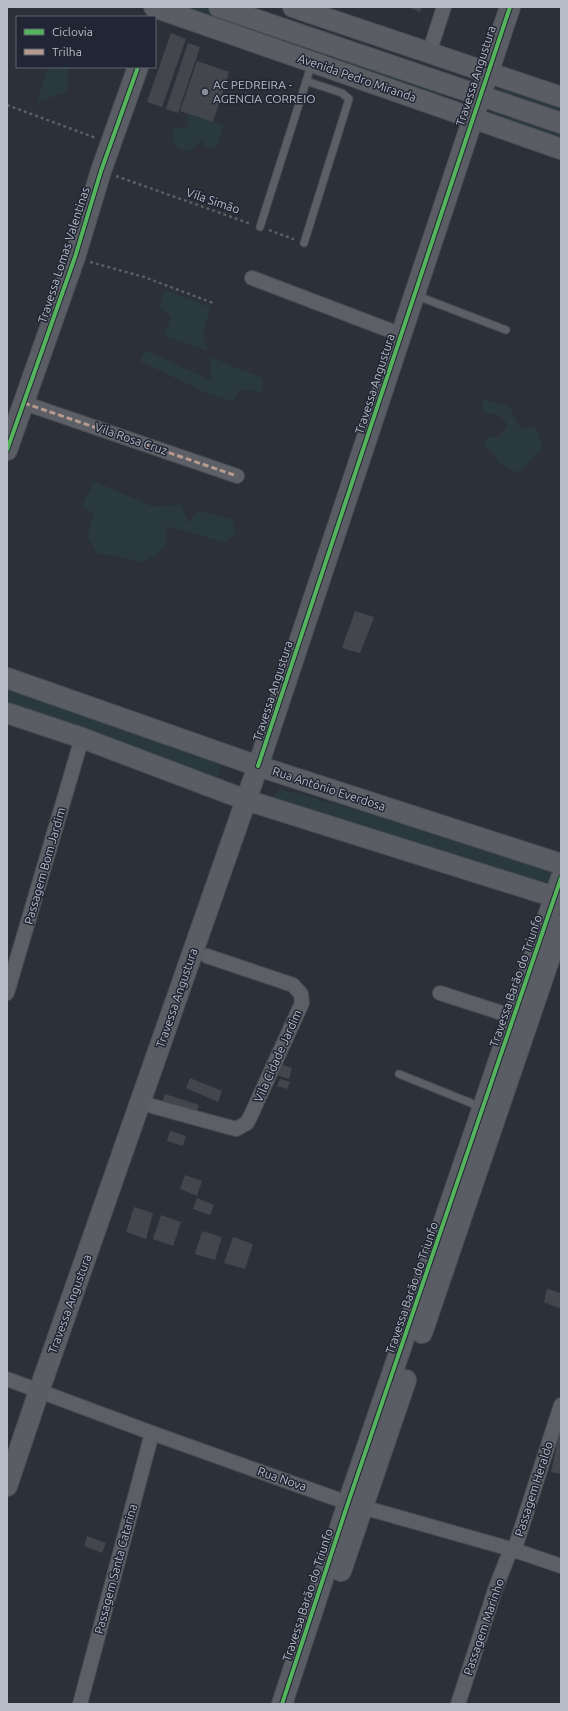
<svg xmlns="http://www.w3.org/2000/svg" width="568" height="1711" font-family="Ubuntu,sans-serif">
<rect width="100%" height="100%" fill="#2c3038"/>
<g fill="#29393d">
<path d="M165,7H207L446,89L441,101Z"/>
<path d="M48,67H68L69,73L67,92L37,102Z"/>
<path d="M503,82L561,102V117L499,97Z"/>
<path d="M496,105L561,128V145L490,121Z"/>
<path d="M188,113L224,125L217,148L203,146L202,140L189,152L177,148L172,136L174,128H187Z"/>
<path d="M165,290L211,307L203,334L208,351L164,336L171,317L159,308Z"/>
<path d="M145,350L210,380L211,357L262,378V393L240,389L233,402L199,390L140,361Z"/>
<path d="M483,399L506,405L513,412L512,415L521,429L532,426L538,432L543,448L534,455L523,470L515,472L499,464L491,451L484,447L488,437H499L508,425L500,416L483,411Z"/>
<path d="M94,481L154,507L181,504L189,523L198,511L233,519L235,533L226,543L166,526V543L158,554L143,562L97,553L87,537L94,513L82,507Z"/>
<path d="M7,686L222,765L216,779L7,707Z"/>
<path d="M279,789L556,862L548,895L273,797Z"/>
</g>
<g fill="#43474d">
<path d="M408,7H422L420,12Z"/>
<path d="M171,33L186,39L162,107L147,102Z"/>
<path d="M188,43L200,47L178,113L166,109Z"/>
<path d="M197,61L229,72L213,122L180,111Z"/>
<path d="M355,611L374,617L360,653L342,648Z"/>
<path d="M278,1063L292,1068L289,1079L274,1074Z"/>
<path d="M190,1078L222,1091L218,1102L186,1088Z"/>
<path d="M280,1079L290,1082L287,1089L277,1086Z"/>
<path d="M165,1094L199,1105L196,1114L162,1103Z"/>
<path d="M170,1131L186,1136L183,1146L167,1141Z"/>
<path d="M185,1175L202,1181L197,1196L180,1189Z"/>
<path d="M197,1198L214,1205L210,1215L193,1209Z"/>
<path d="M134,1207L153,1213L146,1239L126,1232Z"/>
<path d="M161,1215L181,1222L173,1246L153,1239Z"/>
<path d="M202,1231L222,1237L215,1260L195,1254Z"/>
<path d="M233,1237L253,1244L245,1269L224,1263Z"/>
<path d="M547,1289L561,1293V1309L544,1302Z"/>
<path d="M559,1435H561V1474L551,1472Z"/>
<path d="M87,1536L106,1543L102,1553L84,1546Z"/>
</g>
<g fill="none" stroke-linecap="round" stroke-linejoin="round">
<g stroke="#484b51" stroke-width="9">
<g id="lane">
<path d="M260,227L312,63"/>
<path d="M304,243L349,99L342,93L306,81"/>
<path d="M415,295L506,330"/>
<path d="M399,1074L481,1107"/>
</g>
</g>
<g stroke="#484b51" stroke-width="16">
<g id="street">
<path d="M429,53L444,7"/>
<path d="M252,278L402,335"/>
<path d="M24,403L237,476"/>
<path d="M7,993L82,738"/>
<path d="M440,993L514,1017"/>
<path d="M141,1103L236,1129L247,1123L251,1115L302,1003L301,994L293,985L207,956"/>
<path d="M7,1379L152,1433L348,1503L511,1549L561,1566"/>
<path d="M514,1551L561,1405"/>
<path d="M80,1704L152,1433"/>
<path d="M458,1704L496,1587L511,1549"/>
</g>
</g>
<g stroke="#4a4d55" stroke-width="22">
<g id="secondary">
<path d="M154,7L561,149"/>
<path d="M219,7L561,123"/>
<path d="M293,7L561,97"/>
<path d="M7,450L75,257L101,171L138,67"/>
<path d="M7,678L258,766L561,864"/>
<path d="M7,713L82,738L246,800L561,899"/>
<path d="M422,1333L561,925"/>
<path d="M7,1486L39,1391L258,766L510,7"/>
<path d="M341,1571L406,1380"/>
<path d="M282,1704L348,1503L561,878"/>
</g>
</g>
<g stroke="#595e63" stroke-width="2.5" stroke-dasharray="3 3" stroke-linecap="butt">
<path d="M7,105L96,138"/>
<path d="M116,176L251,224"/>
<path d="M269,230L296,240"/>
<path d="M90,262L144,277L213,303"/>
</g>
<use href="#lane" stroke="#5c5f66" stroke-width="7"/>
<use href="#street" stroke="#5c5f66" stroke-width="14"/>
<use href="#secondary" stroke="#5a5e64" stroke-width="20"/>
<path stroke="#b69a8f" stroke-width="3" stroke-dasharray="6 3" stroke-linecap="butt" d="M24,403L237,476"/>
<g stroke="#202633" stroke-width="6">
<g id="cycleway">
<path d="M7,450L75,257L101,171L138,67"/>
<path d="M258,766L510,7"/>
<path d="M282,1704L348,1503L561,878"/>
</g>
</g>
<use href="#cycleway" stroke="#56b35d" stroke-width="4"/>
</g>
<circle fill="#868b96" stroke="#202633" stroke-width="1.5" cx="205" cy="92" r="4"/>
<g text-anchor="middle" stroke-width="3" stroke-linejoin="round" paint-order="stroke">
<g font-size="12" fill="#b7bcc8" stroke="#202633">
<text transform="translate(476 76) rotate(-72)" y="4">Travessa Angustura</text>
<text transform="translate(357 78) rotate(19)" y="4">Avenida Pedro Miranda</text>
<text transform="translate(213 201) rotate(19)" y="4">Vila Simão</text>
<text transform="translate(64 255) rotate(-72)" y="4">Travessa Lomas Valentinas</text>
<text transform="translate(375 384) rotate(-72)" y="4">Travessa Angustura</text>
<text transform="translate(131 439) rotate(19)" y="4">Vila Rosa Cruz</text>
<text transform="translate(273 691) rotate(-72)" y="4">Travessa Angustura</text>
<text transform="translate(329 789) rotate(18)" y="4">Rua Antônio Everdosa</text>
<text transform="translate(45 866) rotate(-74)" y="4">Passagem Bom Jardim</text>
<text transform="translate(516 981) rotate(-71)" y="4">Travessa Barão do Triunfo</text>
<text transform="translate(177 998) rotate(-71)" y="4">Travessa Angustura</text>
<text transform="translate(278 1056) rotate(-66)" y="4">Vila Cidade Jardim</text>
<text transform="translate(412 1288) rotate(-71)" y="4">Travessa Barão do Triunfo</text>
<text transform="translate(70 1304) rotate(-70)" y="4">Travessa Angustura</text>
<text transform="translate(282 1479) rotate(19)" y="4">Rua Nova</text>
<text transform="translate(534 1489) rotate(-72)" y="4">Passagem Heraldo</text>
<text transform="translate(116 1569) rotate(-75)" y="4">Passagem Santa Catarina</text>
<text transform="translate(308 1595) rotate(-72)" y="4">Travessa Barão do Triunfo</text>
<text transform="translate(484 1627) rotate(-71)" y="4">Passagem Marinho</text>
</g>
<g font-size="12" fill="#b7bcc8" stroke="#202633" text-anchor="start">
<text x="213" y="89">AC PEDREIRA -<tspan x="213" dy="14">AGENCIA CORREIO</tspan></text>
</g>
</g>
<rect width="568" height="1711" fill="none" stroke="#b7bcc8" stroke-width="16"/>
<rect x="16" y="16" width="140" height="52" fill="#202633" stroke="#5c626f"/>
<rect x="24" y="29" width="20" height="6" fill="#56b35d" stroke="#5c626f"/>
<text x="52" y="36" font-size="12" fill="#b7bcc8">Ciclovia</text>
<rect x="24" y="49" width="20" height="6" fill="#b69a8f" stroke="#5c626f"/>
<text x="52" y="56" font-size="12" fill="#b7bcc8">Trilha</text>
</svg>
